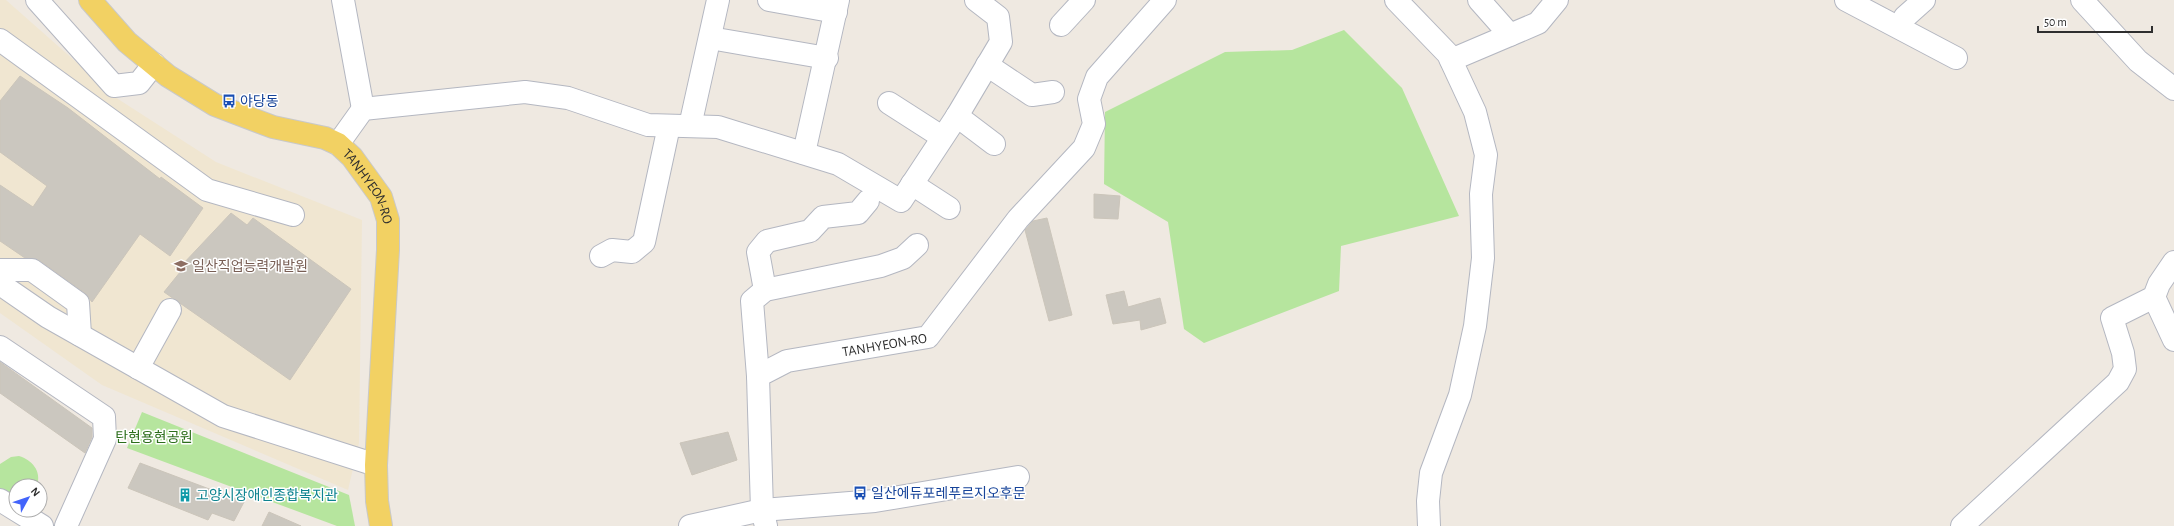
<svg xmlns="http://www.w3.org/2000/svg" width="2174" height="526" font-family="'Alegreya Sans','Noto Sans KR',sans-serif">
<rect width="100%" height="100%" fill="#efe9e1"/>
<path fill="#f0e6d1" d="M0,0H6L118,99L216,162L362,220L359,443L348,490L102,385L0,313Z"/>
<g fill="#b6e59e">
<path d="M1344,30L1402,88L1459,216L1341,246L1339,291L1204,343L1184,329L1168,222L1104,184L1105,112L1225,52L1292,50Z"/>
<path d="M142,412L349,495L355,526H337L127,448Z"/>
<path d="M19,456C32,460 42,471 37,486H16V500L0,493V464L11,457Z"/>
</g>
<g fill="#cbc7bf" stroke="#cbc5ba">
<path d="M20,76L68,108L160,179L161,177L203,208L170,256L140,234L92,302L85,293L39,260L25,258L0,241V185L33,207L47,186L0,152V101Z"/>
<path d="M1094,194L1120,196L1118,219L1094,218Z"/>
<path d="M231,213L247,225L253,218L351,289L290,380L164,292L185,266L182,265Z"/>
<path d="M1047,218L1072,315L1049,321L1025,230L1033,221Z"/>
<path d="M1124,291L1128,307L1160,298L1166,323L1141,330L1140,320L1113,324L1106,295Z"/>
<path d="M0,362L92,428V437L85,453L0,393Z"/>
<path d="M728,432L737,460L692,475L680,443Z"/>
<path d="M140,463L244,502L234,521L212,513L208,520L128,488Z"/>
<path d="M269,512L301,526H262Z"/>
</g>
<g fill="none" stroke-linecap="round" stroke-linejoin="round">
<g stroke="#b4b7c1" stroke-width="24">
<g id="minor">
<path d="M37,0L114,86L139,83L154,64"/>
<path d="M343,0L363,109"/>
<path d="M769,0L836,12"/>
<path d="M1396,0L1448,54L1475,112L1486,155L1481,194L1483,258L1475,326L1460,395L1431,473L1428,501L1429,526"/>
<path d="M1479,0L1510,35"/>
<path d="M1846,0L1956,58"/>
<path d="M2082,0L2138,61L2174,89"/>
<path d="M1061,25L1084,0"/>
<path d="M1899,27L1905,17L1924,0"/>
<path d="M710,38L827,58"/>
<path d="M0,40L207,190L293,215"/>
<path d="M1451,60L1538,23L1557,0"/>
<path d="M987,65L1032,95L1053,92"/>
<path d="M889,103L942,137"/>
<path d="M957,116L994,144"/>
<path d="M690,126L718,0"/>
<path d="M338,144L363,109L525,92L568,98L648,125L718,127L838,164L901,201L957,116L1001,42L998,17L976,0"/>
<path d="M804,153L838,0"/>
<path d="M912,184L949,208"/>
<path d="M601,256L612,250L632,252L644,242L669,126"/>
<path d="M0,270H32L78,303L80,335"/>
<path d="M0,284L48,317L223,416L376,465"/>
<path d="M765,290L758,252L767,241L810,231L823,217L858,213L868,201"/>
<path d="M2154,297L2174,340"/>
<path d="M0,347L104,417L105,439L66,526"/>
<path d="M138,368L170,310"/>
<path d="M758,376L752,301L765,290L881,266L903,258L917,245"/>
<path d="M0,500L42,526"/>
<path d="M690,526L762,510L875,501L1018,477"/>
<path id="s1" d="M766,526L762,510L758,376L787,361L928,337L1018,219L1084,148L1094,124L1089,99L1097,77L1165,0"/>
<path d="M1962,526L2118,382L2125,369L2123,353L2112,318L2154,297L2159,284L2174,262"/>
</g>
</g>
<g stroke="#c9c9c9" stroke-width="24">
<g id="major">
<path id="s2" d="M90,0L127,42L168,76L215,105L273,127L325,138L338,144L352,157L381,197L388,220V250L376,465L377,501L381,526"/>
</g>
</g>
<use href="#minor" stroke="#fff" stroke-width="22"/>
<use href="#major" stroke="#f2d163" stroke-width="22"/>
</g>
<defs>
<g id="bus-bare" transform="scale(1.08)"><path d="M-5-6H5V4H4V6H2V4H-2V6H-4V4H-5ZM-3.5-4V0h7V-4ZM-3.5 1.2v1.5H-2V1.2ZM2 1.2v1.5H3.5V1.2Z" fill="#1a4fb4" stroke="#fff" stroke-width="2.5" paint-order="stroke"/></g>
<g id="school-bare" transform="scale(1.08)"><path d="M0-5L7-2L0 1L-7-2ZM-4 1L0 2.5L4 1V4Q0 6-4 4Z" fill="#8d6e63" stroke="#fff" stroke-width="2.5" paint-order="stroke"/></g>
<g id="building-bare" transform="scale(1.08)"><path d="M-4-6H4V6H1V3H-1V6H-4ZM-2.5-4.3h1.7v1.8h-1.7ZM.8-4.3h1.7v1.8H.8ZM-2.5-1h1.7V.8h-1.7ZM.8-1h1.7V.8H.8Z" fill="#0f9aa8" stroke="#fff" stroke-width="2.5" paint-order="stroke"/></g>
</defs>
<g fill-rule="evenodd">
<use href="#bus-bare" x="229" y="101"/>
<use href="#school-bare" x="181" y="266"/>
<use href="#bus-bare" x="860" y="493"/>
<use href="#building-bare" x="185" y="495"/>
</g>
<g text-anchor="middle" stroke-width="3" stroke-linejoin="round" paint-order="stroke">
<g font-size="14" fill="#164399" stroke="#fff" text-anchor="start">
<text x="240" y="106">야당동</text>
<text x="871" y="498">일산에듀포레푸르지오후문</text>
</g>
<g font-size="14" fill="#2e2e2e" stroke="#fff">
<text dy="5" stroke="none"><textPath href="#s2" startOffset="347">TANHYEON-RO</textPath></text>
<text dy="5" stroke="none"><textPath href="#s1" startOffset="282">TANHYEON-RO</textPath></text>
</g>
<g font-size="14" fill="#785e54" stroke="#fff" text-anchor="start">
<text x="192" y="271">일산직업능력개발원</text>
</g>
<g font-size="14" fill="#2c6e1b" stroke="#fff">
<text x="154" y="442">탄현용현공원</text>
</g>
<g font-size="14" fill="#0d838f" stroke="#fff" text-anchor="start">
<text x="196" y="500">고양시장애인종합복지관</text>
</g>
</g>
<g transform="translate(28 498) rotate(50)"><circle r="19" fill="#ffffff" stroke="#ababab"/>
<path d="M0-3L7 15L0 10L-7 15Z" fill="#4264fb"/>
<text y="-6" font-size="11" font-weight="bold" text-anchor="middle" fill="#2e2e2e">N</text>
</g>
<path d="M2038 26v6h114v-6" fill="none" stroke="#2e2e2e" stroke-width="2"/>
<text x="2044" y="26" font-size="12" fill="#2e2e2e" stroke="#ffffff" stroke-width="3" paint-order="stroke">50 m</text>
</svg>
